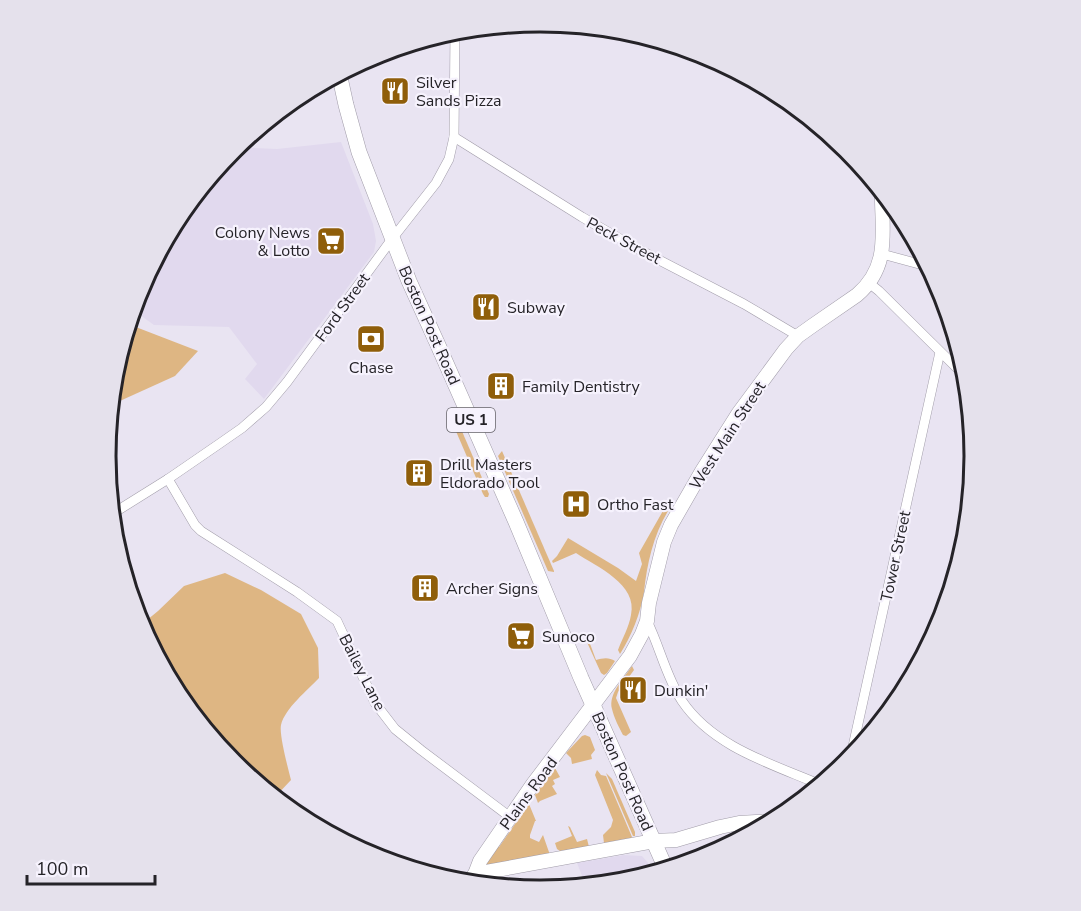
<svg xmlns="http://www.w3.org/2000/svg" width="1081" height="911" font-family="'Nunito Sans',sans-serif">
<rect width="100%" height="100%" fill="#e9e4f2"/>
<g fill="#e1d9ee">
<path d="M341,142L373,224L376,241L374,252L264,399L245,379L257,364L229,327L154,325L133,310L139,289L179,214L234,147L277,149Z"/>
<path d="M624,855L642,856L648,863L652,873L625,882L586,886L577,863Z"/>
</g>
<g fill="#deb683">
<path d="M128,324L198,351L175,376L111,405L114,370Z"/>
<path d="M455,420L458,422L489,494L488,497H485L483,494L452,422Z"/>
<path d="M502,451L554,571V572L548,571L498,456Z"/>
<path d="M664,509L668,511C653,536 647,564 644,592C641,612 631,637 620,654L618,650C622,639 629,627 631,615C638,584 597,567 576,553L553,563L552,561L557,556L568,538L618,568L636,581L642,564L639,553Z"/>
<path d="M225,573L261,590L301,614L318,648L319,678C308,690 285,708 281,725C279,735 288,768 291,780L275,797L233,762L179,697L141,625L158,611L184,586Z"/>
<path d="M594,637V638L589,641L596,660C603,658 609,657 615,661L607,673L604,675L601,673L586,640Z"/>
<path d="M632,666L634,670L618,692L616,698L631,732L626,736L623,735C619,727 614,718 612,709C608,694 624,678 632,666Z"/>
<path d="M585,735L590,737L595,750L591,755L592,759L572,764L571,758L566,753L582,736Z"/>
<path d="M555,768L560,777L553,780L555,784L552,786L557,794L540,801L538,803L535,795Z"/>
<path d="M597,770L601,775L606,776L632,837L631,838L604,843L603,835L611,827L613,820L595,775Z"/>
<path d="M606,773L612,779L635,832V836H633Z"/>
<path d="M529,804L536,821H535L530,835V838L539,842L543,835L550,855L488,866L485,863L498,846L499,847Z"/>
<path d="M568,826L570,827L577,842L587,839L589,847L560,851L557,849L555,843L572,836Z"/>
</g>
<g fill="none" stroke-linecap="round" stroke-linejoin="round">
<g stroke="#a19ca9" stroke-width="10">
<g id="minor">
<path d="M454,137L582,217L636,248L744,304L798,336"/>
<path d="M882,254L930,267"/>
<path d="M869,283L879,291L967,378"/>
<path d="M168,479L195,525L201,531L297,592L337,621L375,703L395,729L421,750L510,817"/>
<path d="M112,514L168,479L219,444L242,428L266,407L287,382L392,239L436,183L449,159L454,137L455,30"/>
<path d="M647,621C660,647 666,677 682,701C713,747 772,764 821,785"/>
<path d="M850,760L940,352"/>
</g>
</g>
<g stroke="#a19ca9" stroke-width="15">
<g id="secondary">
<path d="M475,874L654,841L676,840L720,827L739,823L774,821"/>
<path d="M467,883L475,874L480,861L533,784L630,656L642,634L647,621L649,603L664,542L671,525L702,471L738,414L786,349L798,336L812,326L857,295C892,265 881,229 882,190"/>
</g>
</g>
<g stroke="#a19ca9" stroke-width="16">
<path id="primary" d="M339,73L346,105L359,152L409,281L438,345L516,522L581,678L666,869"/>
</g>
<use href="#minor" stroke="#fff" stroke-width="9"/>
<use href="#secondary" stroke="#fff" stroke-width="14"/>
<use href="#primary" stroke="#fff" stroke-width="15"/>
</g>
<defs>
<g id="restaurant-square" transform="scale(1.5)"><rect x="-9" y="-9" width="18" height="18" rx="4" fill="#8f5e0a" stroke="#f6f2fd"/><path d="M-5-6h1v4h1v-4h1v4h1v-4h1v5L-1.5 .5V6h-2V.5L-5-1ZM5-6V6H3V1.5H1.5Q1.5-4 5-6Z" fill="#fff"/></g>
<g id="supermarket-square" transform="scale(1.5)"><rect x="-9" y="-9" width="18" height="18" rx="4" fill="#8f5e0a" stroke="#f6f2fd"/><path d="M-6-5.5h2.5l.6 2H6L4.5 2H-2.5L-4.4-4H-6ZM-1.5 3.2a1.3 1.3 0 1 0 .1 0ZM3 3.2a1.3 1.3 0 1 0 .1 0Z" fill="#fff"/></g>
<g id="bank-square" transform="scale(1.5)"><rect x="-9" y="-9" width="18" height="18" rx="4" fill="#8f5e0a" stroke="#f6f2fd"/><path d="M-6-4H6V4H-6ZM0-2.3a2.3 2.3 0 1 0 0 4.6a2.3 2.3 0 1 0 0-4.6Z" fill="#fff"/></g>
<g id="building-square" transform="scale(1.5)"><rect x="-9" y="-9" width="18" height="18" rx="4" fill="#8f5e0a" stroke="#f6f2fd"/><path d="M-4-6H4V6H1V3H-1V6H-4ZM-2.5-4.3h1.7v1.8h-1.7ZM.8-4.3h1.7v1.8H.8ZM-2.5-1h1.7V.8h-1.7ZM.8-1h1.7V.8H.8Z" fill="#fff"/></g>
<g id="hospital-square" transform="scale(1.5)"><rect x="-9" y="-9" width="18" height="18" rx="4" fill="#8f5e0a" stroke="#f6f2fd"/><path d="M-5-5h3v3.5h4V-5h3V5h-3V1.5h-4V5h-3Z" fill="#fff"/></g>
</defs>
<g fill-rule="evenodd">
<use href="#restaurant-square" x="395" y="91"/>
<use href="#supermarket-square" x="331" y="241"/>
<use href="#restaurant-square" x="486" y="307"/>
<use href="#bank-square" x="371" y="339"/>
<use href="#building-square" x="501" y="386"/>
<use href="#building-square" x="419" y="473"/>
<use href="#hospital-square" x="576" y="504"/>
<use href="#building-square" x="425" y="588"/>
<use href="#supermarket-square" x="521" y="636"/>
<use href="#restaurant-square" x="633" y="690"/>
</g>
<g text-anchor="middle" stroke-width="4.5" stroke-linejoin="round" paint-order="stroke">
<rect fill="#f6f2fd" stroke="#646168" stroke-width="1.5" x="447" y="408" width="48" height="24" rx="4.5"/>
<g font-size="15" font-weight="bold" fill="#252328">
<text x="471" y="425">US 1</text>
</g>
<g font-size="16" fill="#252328" stroke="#f6f2fd" text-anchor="start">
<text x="416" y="88">Silver<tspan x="416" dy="18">Sands Pizza</tspan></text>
<text x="310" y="238" text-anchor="end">Colony News<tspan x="310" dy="18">&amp; Lotto</tspan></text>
<text x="507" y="313">Subway</text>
<text x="371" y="373" text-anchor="middle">Chase</text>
<text x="522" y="392">Family Dentistry</text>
<text x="440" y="470">Drill Masters<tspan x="440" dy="18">Eldorado Tool</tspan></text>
<text x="597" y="510">Ortho Fast</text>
<text x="446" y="594">Archer Signs</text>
<text x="542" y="642">Sunoco</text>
<text x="654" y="696">Dunkin'</text>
</g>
<g font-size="16" fill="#252328" stroke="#f6f2fd">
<text transform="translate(624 240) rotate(28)" y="6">Peck Street</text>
<text transform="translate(342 307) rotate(-54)" y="6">Ford Street</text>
<text transform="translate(430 325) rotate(66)" y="6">Boston Post Road</text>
<text transform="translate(727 435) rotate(-57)" y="6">West Main Street</text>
<text transform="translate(895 556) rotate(-78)" y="6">Tower Street</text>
<text transform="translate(363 672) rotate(63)" y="6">Bailey Lane</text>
<text transform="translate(623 771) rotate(66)" y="6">Boston Post Road</text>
<text transform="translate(528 793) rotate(-54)" y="6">Plains Road</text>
</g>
</g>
<path d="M0 0H1081V911H0ZM116 456a424 424 0 1 1 848 0a424 424 0 1 1-848 0Z" fill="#e5e1ec" fill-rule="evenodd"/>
<path fill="none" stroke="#252328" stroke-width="3" d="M116 456a424 424 0 1 1 848 0a424 424 0 1 1-848 0Z"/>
<path d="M27 875v9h128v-9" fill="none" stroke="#252328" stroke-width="3"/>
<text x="36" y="875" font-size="18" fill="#252328" stroke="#f6f2fd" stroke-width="4.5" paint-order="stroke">100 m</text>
</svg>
